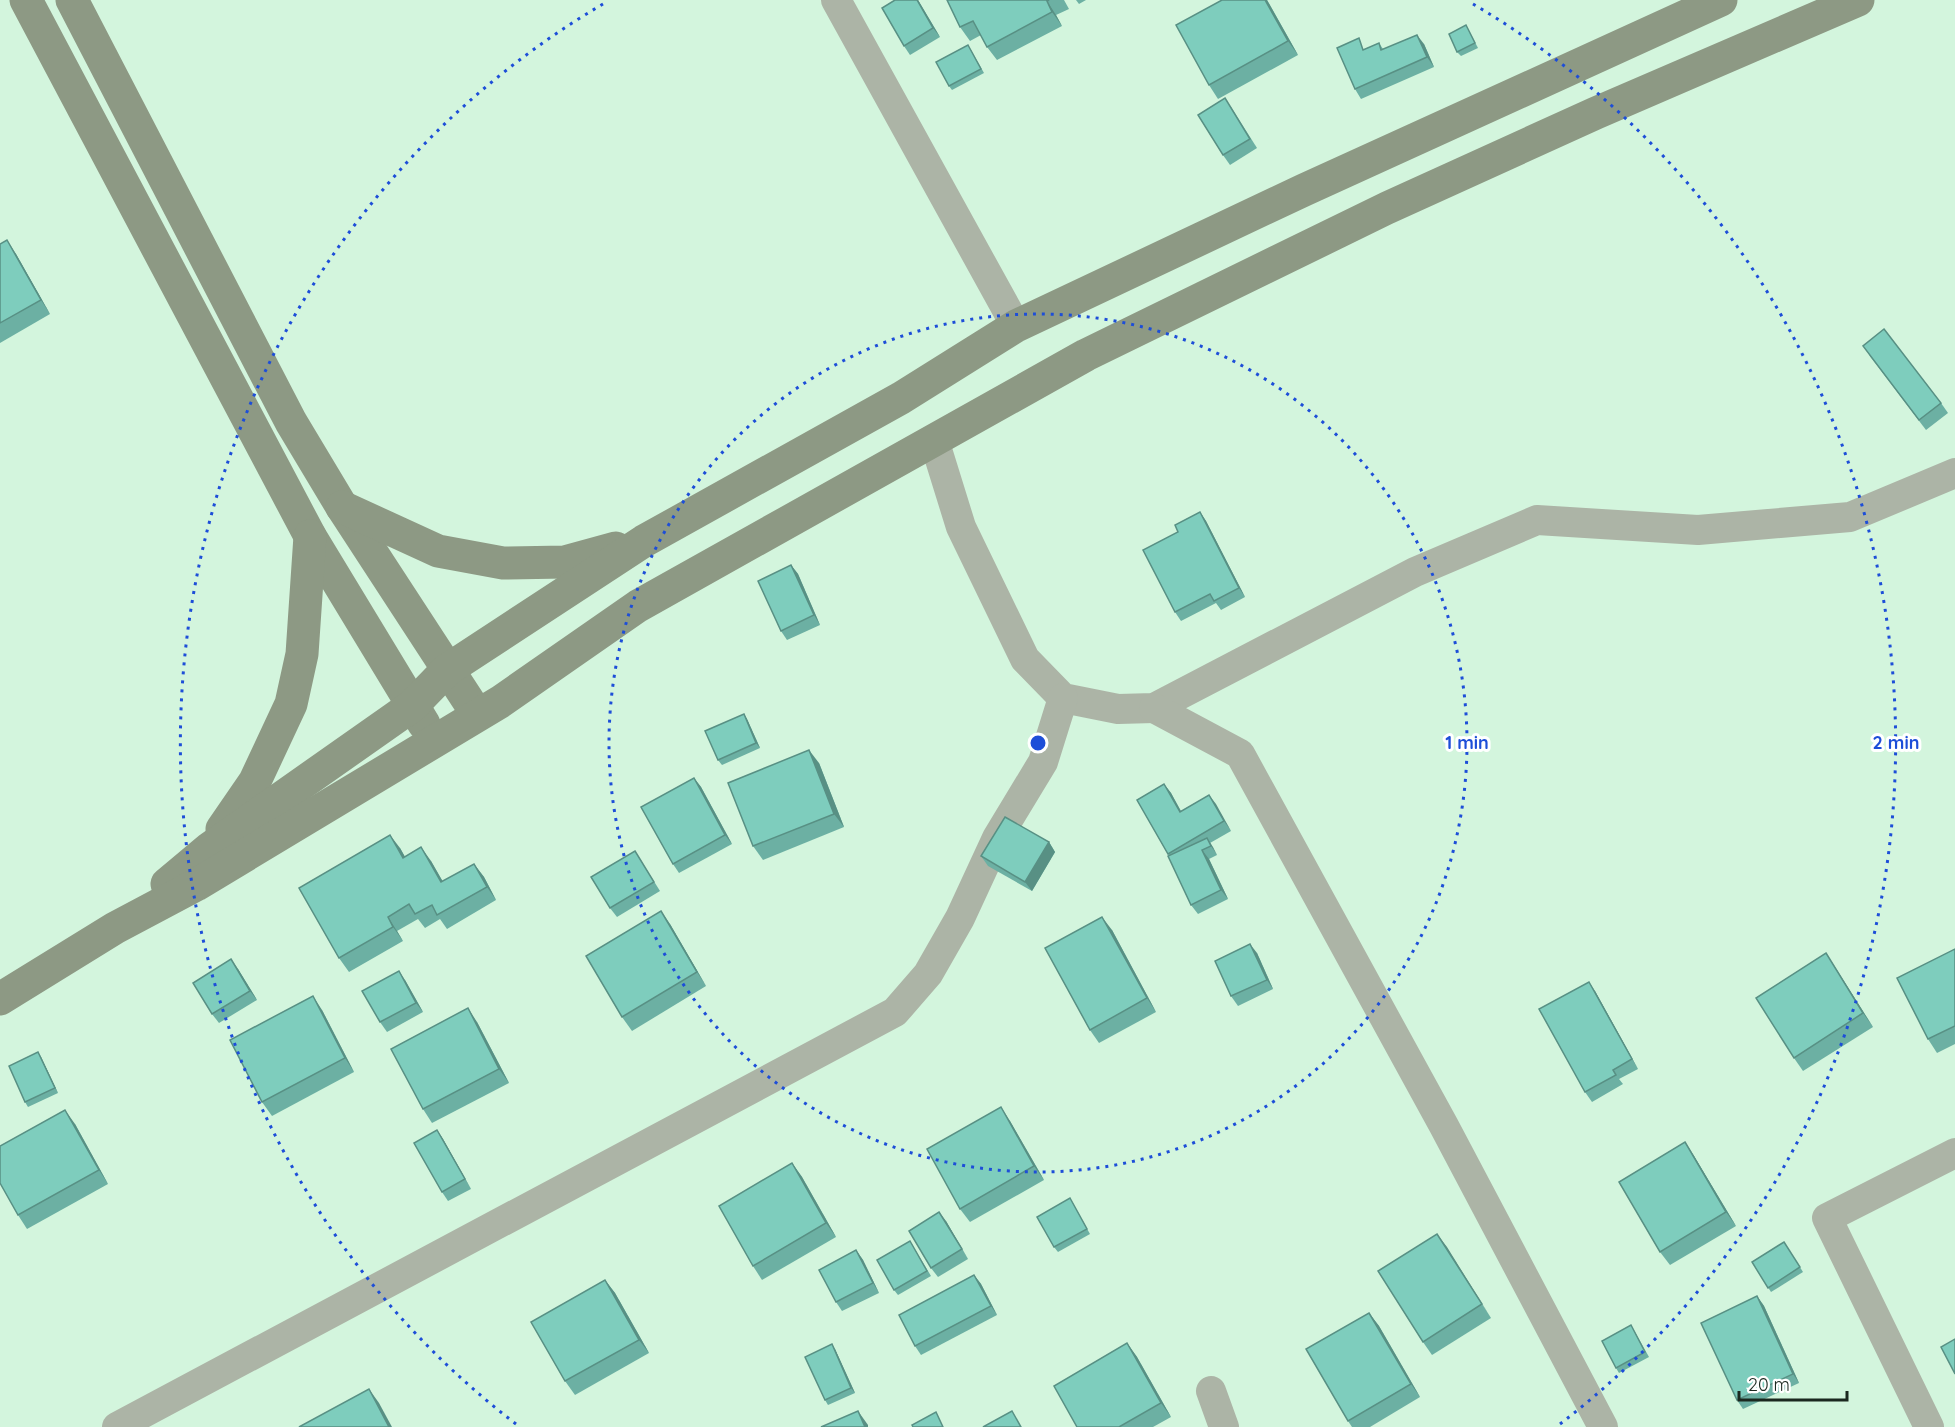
<svg xmlns="http://www.w3.org/2000/svg" width="1955" height="1427" font-family="Quicksand,sans-serif">
<rect width="100%" height="100%" fill="#d3f5dd"/>
<g fill="none" stroke-linecap="round" stroke-linejoin="round">
<g stroke="#acb4a6" stroke-width="30">
<path d="M836,0L1016,326"/>
<path d="M934,440L961,527L1025,659L1063,698L1118,709L1154,708L1415,572L1537,520L1698,530L1850,517L1955,473"/>
<path d="M1154,708L1240,754L1444,1126L1603,1427"/>
<path d="M1211,1391L1224,1427"/>
<path d="M117,1427L895,1012L928,974L960,918L997,838L1043,762L1063,698"/>
<path d="M1929,1427L1827,1218L1955,1153"/>
</g>
<g stroke="#8d9984" stroke-width="33">
<path d="M26,0L310,536L424,724"/>
<path d="M72,0L291,422L342,507L477,714"/>
<path d="M342,507L438,551L503,563L565,562L616,548"/>
<path d="M222,829L255,781L291,704L302,654L310,536"/>
<path d="M167,884L210,848L412,706L447,670L644,541L901,398L1016,326L1304,190L1721,0"/>
<path d="M0,999L115,928L196,885L500,702L638,606L1086,355L1387,208L1596,113L1858,0"/>
</g>
</g>
<g fill="#6cb0a3">
<path d="M918,0L940,37L910,55L904,46Z"/>
<path d="M947,0H1064L1069,9L1056,15L1062,26L997,60L987,47L981,35L970,41L960,27Z"/>
<path d="M1076,0H1086L1079,4Z"/>
<path d="M1267,0L1298,55L1218,99L1209,85Z"/>
<path d="M1466,25L1478,48L1461,56L1457,52Z"/>
<path d="M1379,43L1383,49L1424,44L1434,67L1361,99L1355,89L1366,49Z"/>
<path d="M971,50L984,73L952,90L949,86Z"/>
<path d="M1231,107L1257,148L1230,165L1223,155Z"/>
<path d="M0,244L16,254L50,314L0,343Z"/>
<path d="M1869,355L1941,403L1948,413L1926,430Z"/>
<path d="M1200,512L1206,521L1245,597L1221,610L1216,603L1181,621L1175,612L1178,532Z"/>
<path d="M791,565L798,574L820,625L787,640L781,631Z"/>
<path d="M744,714L747,719L760,748L722,765L718,760Z"/>
<path d="M819,763L844,827L763,860L753,846Z"/>
<path d="M694,778L701,787L732,844L679,873L673,864Z"/>
<path d="M1164,784L1171,793L1181,811L1209,795L1231,831L1210,843L1217,855L1209,859L1228,899L1198,914L1191,905L1169,856L1137,800Z"/>
<path d="M1049,842L1055,852L1032,891L988,866L981,856Z"/>
<path d="M400,848L405,857L431,861L443,882L474,864L484,877L496,900L447,929L440,919L425,928L418,919L397,931L403,941L349,972L339,958Z"/>
<path d="M635,851L660,891L617,917L610,908Z"/>
<path d="M670,924L706,986L632,1031L622,1017Z"/>
<path d="M1112,930L1156,1012L1099,1043L1090,1030Z"/>
<path d="M1955,949V1044L1937,1053L1928,1039Z"/>
<path d="M1257,953L1273,989L1238,1006L1231,996Z"/>
<path d="M1826,953L1873,1027L1803,1071L1794,1058Z"/>
<path d="M238,969L257,1000L219,1023L212,1014Z"/>
<path d="M405,980L423,1012L387,1032L380,1022Z"/>
<path d="M1595,991L1638,1069L1619,1079L1623,1084L1592,1102L1585,1092Z"/>
<path d="M322,1010L354,1072L272,1116L262,1102Z"/>
<path d="M477,1022L509,1083L432,1123L423,1109Z"/>
<path d="M38,1052L41,1057L58,1093L28,1107L25,1102Z"/>
<path d="M1010,1121L1044,1180L970,1222L960,1209Z"/>
<path d="M75,1124L108,1184L27,1229L18,1215Z"/>
<path d="M437,1130L443,1139L471,1189L448,1201L442,1192Z"/>
<path d="M1685,1142L1694,1156L1736,1226L1670,1265L1660,1252Z"/>
<path d="M792,1163L802,1177L836,1237L762,1280L753,1266Z"/>
<path d="M1070,1198L1090,1234L1058,1252L1054,1247Z"/>
<path d="M946,1221L968,1259L938,1277L931,1268Z"/>
<path d="M1437,1234L1491,1318L1432,1355L1423,1342Z"/>
<path d="M910,1241L931,1276L898,1295L894,1290Z"/>
<path d="M1784,1242L1803,1272L1771,1292L1752,1262Z"/>
<path d="M856,1250L863,1260L879,1293L842,1311L836,1302Z"/>
<path d="M974,1275L981,1284L997,1315L921,1355L915,1346Z"/>
<path d="M605,1280L615,1293L649,1353L575,1395L565,1381Z"/>
<path d="M1757,1296L1764,1306L1799,1383L1743,1409L1737,1400Z"/>
<path d="M1369,1313L1379,1326L1420,1397L1370,1427H1352L1348,1421Z"/>
<path d="M1631,1325L1649,1357L1619,1373L1616,1368Z"/>
<path d="M1127,1343L1137,1357L1171,1417L1153,1427H1077Z"/>
<path d="M835,1349L855,1393L828,1405L825,1400Z"/>
</g>
<g fill="#589084">
<path d="M917,0H918L940,37L933,28Z"/>
<path d="M1265,0H1267L1298,55L1288,41Z"/>
<path d="M1047,1L1056,15L1062,26L1052,12Z"/>
<path d="M1417,35L1424,44L1434,67L1427,57Z"/>
<path d="M7,240L16,254L50,314L41,300Z"/>
<path d="M1200,512L1206,521L1245,597L1239,588Z"/>
<path d="M791,565L798,574L820,625L814,615Z"/>
<path d="M744,714L747,719L760,748L756,743Z"/>
<path d="M809,750L819,763L844,827L834,814Z"/>
<path d="M694,778L701,787L732,844L725,835Z"/>
<path d="M1164,784L1171,793L1186,821L1180,812Z"/>
<path d="M1209,795L1216,804L1231,831L1224,821Z"/>
<path d="M390,835L400,848L413,871L403,858Z"/>
<path d="M1207,838L1213,847L1217,855L1211,846Z"/>
<path d="M1049,842L1055,852L1032,891L1025,882Z"/>
<path d="M421,847L431,861L451,896L441,882Z"/>
<path d="M1202,850L1209,859L1228,899L1221,890Z"/>
<path d="M474,864L484,877L496,900L487,887Z"/>
<path d="M661,911L670,924L706,986L697,972Z"/>
<path d="M388,917L397,931L403,941L393,927Z"/>
<path d="M1102,917L1112,930L1156,1012L1147,998Z"/>
<path d="M1250,944L1257,953L1273,989L1267,980Z"/>
<path d="M1826,953L1835,967L1873,1027L1863,1013Z"/>
<path d="M231,959L238,969L257,1000L250,991Z"/>
<path d="M399,971L405,980L423,1012L416,1003Z"/>
<path d="M1589,982L1595,991L1638,1069L1632,1059Z"/>
<path d="M313,996L322,1010L354,1072L345,1058Z"/>
<path d="M468,1008L477,1022L509,1083L499,1069Z"/>
<path d="M38,1052L41,1057L58,1093L55,1088Z"/>
<path d="M1001,1107L1010,1121L1044,1180L1034,1166Z"/>
<path d="M65,1110L75,1124L108,1184L99,1170Z"/>
<path d="M437,1130L443,1139L471,1189L465,1179Z"/>
<path d="M1685,1142L1694,1156L1736,1226L1726,1212Z"/>
<path d="M792,1163L802,1177L836,1237L826,1223Z"/>
<path d="M939,1212L946,1221L968,1259L962,1249Z"/>
<path d="M1437,1234L1447,1247L1491,1318Z"/>
<path d="M856,1250L863,1260L879,1293L873,1283Z"/>
<path d="M974,1275L981,1284L997,1315L991,1306Z"/>
<path d="M605,1280L615,1293L649,1353L639,1340Z"/>
<path d="M1757,1296L1764,1306L1799,1383L1793,1374Z"/>
<path d="M1369,1313L1379,1326L1420,1397L1411,1384Z"/>
<path d="M1127,1343L1137,1357L1171,1417L1161,1403Z"/>
<path d="M832,1344L835,1349L855,1393L851,1388Z"/>
<path d="M369,1389L379,1403L392,1427H389Z"/>
<path d="M858,1411L868,1425V1427H865Z"/>
</g>
<g fill="#7ecdbd" stroke="#589084" stroke-width="1.5">
<path d="M895,0H917L933,28L904,46L882,8Z"/>
<path d="M947,0H1049L1047,1L1052,12L987,47L973,21L960,27Z"/>
<path d="M1222,0H1265L1288,41L1209,85L1176,25Z"/>
<path d="M1466,25L1475,43L1457,52L1449,34Z"/>
<path d="M1417,35L1427,57L1355,89L1337,48L1359,38L1363,50L1379,43L1381,50Z"/>
<path d="M968,45L981,69L949,86L936,62Z"/>
<path d="M1225,98L1250,139L1223,155L1198,115Z"/>
<path d="M7,240L41,300L0,323V244Z"/>
<path d="M1884,329L1941,403L1919,420L1863,346Z"/>
<path d="M1200,512L1239,588L1214,601L1210,594L1175,612L1143,550L1178,532L1175,525Z"/>
<path d="M791,565L814,615L781,631L758,581Z"/>
<path d="M744,714L756,743L718,760L705,731Z"/>
<path d="M809,750L834,814L753,846L728,783Z"/>
<path d="M694,778L725,835L673,864L641,807Z"/>
<path d="M1164,784L1180,812L1209,795L1224,821L1168,854L1137,800Z"/>
<path d="M1005,817L1049,842L1025,882L981,856Z"/>
<path d="M390,835L403,858L421,847L441,882L474,864L487,887L437,915L432,905L415,914L409,904L388,917L393,927L339,958L299,888Z"/>
<path d="M1207,838L1211,846L1202,850L1221,890L1191,905L1168,856Z"/>
<path d="M635,851L654,882L610,908L591,877Z"/>
<path d="M661,911L697,972L622,1017L586,956Z"/>
<path d="M1102,917L1147,998L1090,1030L1045,948Z"/>
<path d="M1250,944L1267,980L1231,996L1215,961Z"/>
<path d="M1955,949V1026L1928,1039L1897,978Z"/>
<path d="M1826,953L1863,1013L1794,1058L1756,998Z"/>
<path d="M231,959L250,991L212,1014L193,983Z"/>
<path d="M399,971L416,1003L380,1022L362,991Z"/>
<path d="M1589,982L1632,1059L1613,1070L1616,1075L1585,1092L1539,1009Z"/>
<path d="M313,996L345,1058L262,1102L230,1040Z"/>
<path d="M468,1008L499,1069L423,1109L391,1049Z"/>
<path d="M38,1052L55,1088L25,1102L9,1066Z"/>
<path d="M1001,1107L1034,1166L960,1209L927,1149Z"/>
<path d="M65,1110L99,1170L18,1215L0,1183V1146Z"/>
<path d="M437,1130L465,1179L442,1192L414,1143Z"/>
<path d="M1685,1142L1726,1212L1660,1252L1619,1182Z"/>
<path d="M792,1163L826,1223L753,1266L719,1206Z"/>
<path d="M1070,1198L1087,1229L1054,1247L1037,1217Z"/>
<path d="M939,1212L962,1249L931,1268L909,1231Z"/>
<path d="M1437,1234L1482,1304L1423,1342L1378,1271Z"/>
<path d="M910,1241L927,1271L894,1290L877,1260Z"/>
<path d="M1784,1242L1800,1267L1768,1288L1752,1262Z"/>
<path d="M856,1250L873,1283L836,1302L819,1270Z"/>
<path d="M974,1275L991,1306L915,1346L899,1315Z"/>
<path d="M605,1280L639,1340L565,1381L531,1322Z"/>
<path d="M1757,1296L1793,1374L1737,1400L1701,1323Z"/>
<path d="M1369,1313L1411,1384L1348,1421L1306,1349Z"/>
<path d="M1631,1325L1645,1352L1616,1368L1602,1341Z"/>
<path d="M1955,1339V1374L1941,1347Z"/>
<path d="M1127,1343L1161,1403L1119,1427H1077L1054,1386Z"/>
<path d="M832,1344L851,1388L825,1400L805,1357Z"/>
<path d="M369,1389L389,1427H299Z"/>
<path d="M858,1411L865,1427H821Z"/>
<path d="M1012,1411L1021,1427H983Z"/>
<path d="M936,1412L943,1427H913L912,1425Z"/>
</g>
<g fill="none" stroke="#1d4ed8" stroke-width="3" stroke-dasharray="3 6">
<circle cx="1038" cy="743" r="429"/>
<path d="M516 1424A858 858 0 0 1 603 4M1473 4A858 858 0 0 1 1560 1424"/>
</g>
<circle cx="1038" cy="743" r="9" fill="#1d4ed8" stroke="#fff" stroke-width="3"/>
<g font-size="18" text-anchor="middle" font-weight="bold" fill="#1d4ed8" stroke="#fff" stroke-width="6" stroke-linejoin="round" paint-order="stroke">
<text x="1467" y="749">1 min</text>
<text x="1896" y="749">2 min</text>
</g>
<path d="M1739 1391v9h108v-9" fill="none" stroke="#1b281f" stroke-width="3"/>
<text x="1748" y="1391" font-size="18" fill="#1b281f" stroke="#ffffff" stroke-width="4.5" paint-order="stroke">20 m</text>
</svg>
